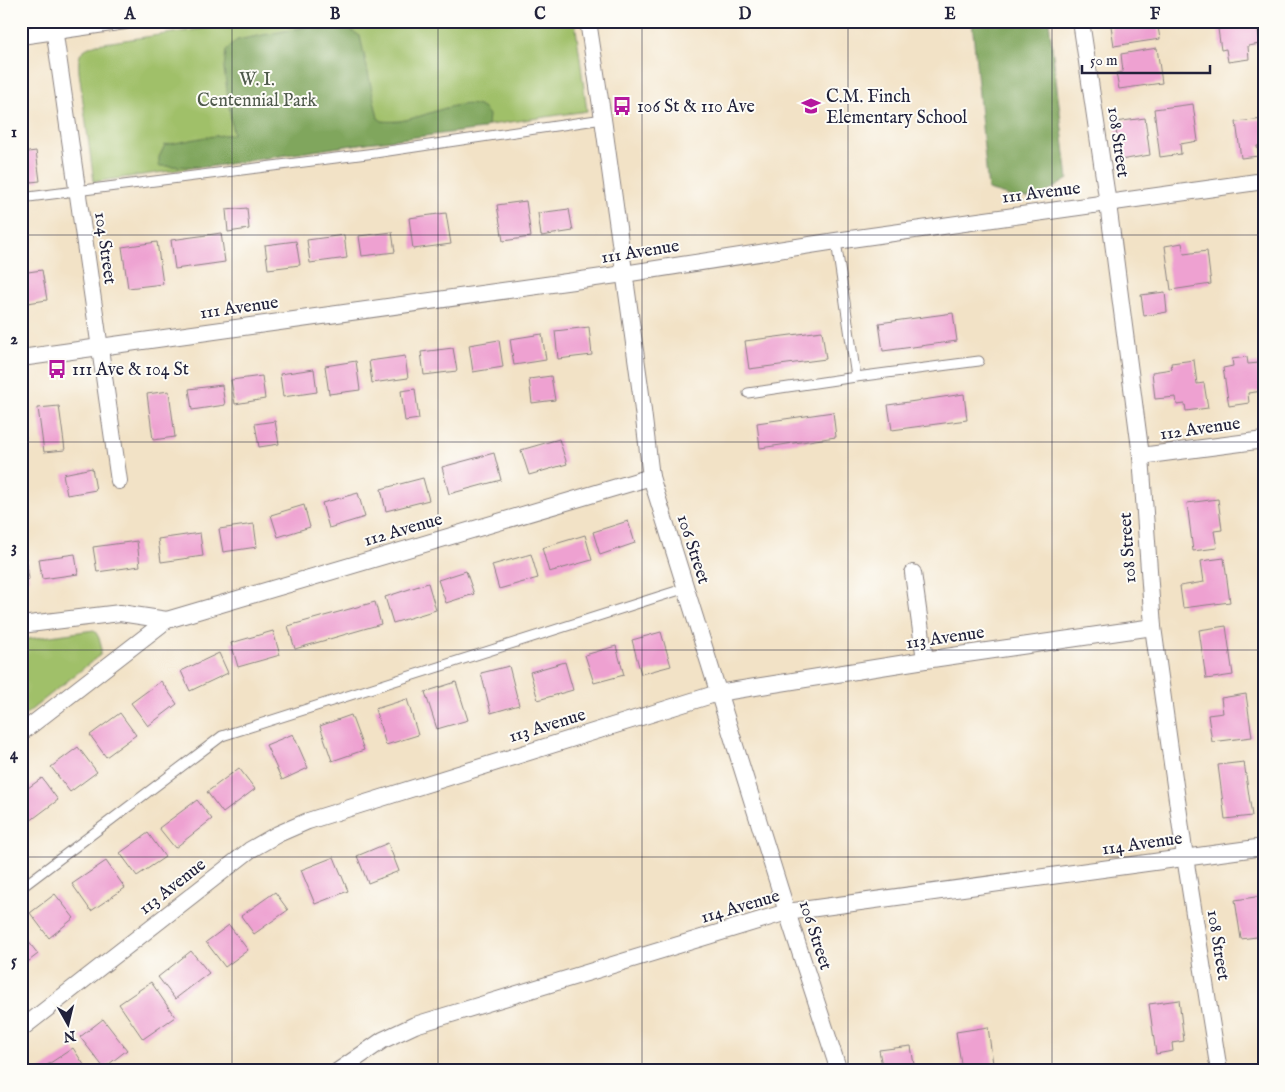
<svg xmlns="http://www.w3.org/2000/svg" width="1285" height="1092" font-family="'IM FELL English',serif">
<rect width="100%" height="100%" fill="#fdfcf7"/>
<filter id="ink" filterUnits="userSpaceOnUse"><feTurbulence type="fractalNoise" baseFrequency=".02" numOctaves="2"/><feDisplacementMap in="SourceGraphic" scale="10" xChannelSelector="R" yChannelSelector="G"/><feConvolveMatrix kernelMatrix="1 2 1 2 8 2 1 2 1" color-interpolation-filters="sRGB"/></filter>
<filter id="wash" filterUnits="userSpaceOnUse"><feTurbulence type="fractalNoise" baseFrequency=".0096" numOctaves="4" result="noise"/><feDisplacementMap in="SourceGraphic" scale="20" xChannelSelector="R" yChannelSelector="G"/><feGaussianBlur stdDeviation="1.12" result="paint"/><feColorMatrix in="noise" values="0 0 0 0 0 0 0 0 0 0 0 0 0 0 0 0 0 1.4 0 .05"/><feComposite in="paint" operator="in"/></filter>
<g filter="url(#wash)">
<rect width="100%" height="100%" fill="#f2e2c6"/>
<g fill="#a0c069" stroke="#617152">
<path d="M255,21H575L587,111L94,182L79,72C78,54 79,50 97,44Z"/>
<path d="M94,630C100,638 103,645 100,655L21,718V640Z"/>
</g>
<g fill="#80a65d" stroke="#51644c">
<path d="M972,21H1049L1068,179L1038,198L1012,197L988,190Z"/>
<path d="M332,22L345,26L360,36L378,118L382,121C393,122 403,121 413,118C431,114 463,98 481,107C484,108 487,112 489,115L488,125L483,129L366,143L208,167L159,166V157L165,145L206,137L233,134L224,69L226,50L237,40Z"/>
</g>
<g id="blocks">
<g fill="#eea1d1">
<path d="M1122,21H1157L1160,39L1114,46L1111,26L1123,24Z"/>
<path d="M1257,23L1260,44L1248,46L1249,59L1228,62L1226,49L1221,50L1218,29Z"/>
<path d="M1157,48L1162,83L1119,89L1116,73L1123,72L1121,54Z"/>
<path d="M1193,104L1198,141L1180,144L1181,154L1160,157L1154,109Z"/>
<path d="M1145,118L1150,155L1120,160L1115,122Z"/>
<path d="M1264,119V145L1257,146L1259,156L1241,158L1236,122Z"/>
<path d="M36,151L40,181L21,183V153Z"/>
<path d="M526,201L531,237L503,241L497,205Z"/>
<path d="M247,208L249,229L228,232L226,210Z"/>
<path d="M569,209L573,231L541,236L538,213Z"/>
<path d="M446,213L451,244L413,249L409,218Z"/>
<path d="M392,232L395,252L362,256L359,236Z"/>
<path d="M221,233L225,262L175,269L171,240Z"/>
<path d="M344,235L347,258L310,263L307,240Z"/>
<path d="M296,241L300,265L268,269L265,245Z"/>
<path d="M157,242L163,284L128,288L122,247Z"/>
<path d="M1182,243L1184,254L1207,251L1211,284L1171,290L1165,246Z"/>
<path d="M42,270L47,300L21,304V273Z"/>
<path d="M1165,292L1167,312L1144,316L1141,295Z"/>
<path d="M953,313L957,341L883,351L879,323Z"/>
<path d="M589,327L592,355L558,359L555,331Z"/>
<path d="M822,331L826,359L749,369L745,341Z"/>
<path d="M542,334L546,360L514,365L510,339Z"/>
<path d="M499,340L503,367L473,372L469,345Z"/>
<path d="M453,348L457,371L424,375L421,352Z"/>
<path d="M405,356L408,378L372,383L369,361Z"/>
<path d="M1247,357L1248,364L1259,363L1263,391L1248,393L1249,403L1229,406L1223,368L1233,366L1232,359Z"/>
<path d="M1194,360L1197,384L1204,383L1208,408L1186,411L1185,404L1177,405L1176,397L1155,399L1152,372L1172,369L1171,363Z"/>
<path d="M356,361L360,390L329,394L325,366Z"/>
<path d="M314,369L317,392L283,397L280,374Z"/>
<path d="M262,376L265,399L235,404L231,380Z"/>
<path d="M551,376L555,400L532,403L529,379Z"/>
<path d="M222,385L225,405L192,410L189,389Z"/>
<path d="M415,389L419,419L405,421L401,391Z"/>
<path d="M169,391L175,437L153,440L147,394Z"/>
<path d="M964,394L967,420L892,430L888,405Z"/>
<path d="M59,406L65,450L44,452L38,408Z"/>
<path d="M21,412L26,438L21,439Z"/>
<path d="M833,412L836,437L760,448L757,423Z"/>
<path d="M275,421L279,444L259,447L255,424Z"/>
<path d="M559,439L567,464L529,475L521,450Z"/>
<path d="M494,453L501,480L449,494L442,467Z"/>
<path d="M92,468L96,490L67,495L63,474Z"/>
<path d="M423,478L429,500L386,511L381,489Z"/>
<path d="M358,493L365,517L329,528L322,503Z"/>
<path d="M1218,499L1222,530L1214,531L1217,548L1193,551L1187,503Z"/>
<path d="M304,505L310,527L278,537L271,515Z"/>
<path d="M628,521L635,543L600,555L593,532Z"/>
<path d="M254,524L257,547L223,552L219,529Z"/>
<path d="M200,533L203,556L161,562L158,539Z"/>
<path d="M585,535L592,560L549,572L542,548Z"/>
<path d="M137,541L140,566L97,572L93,547Z"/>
<path d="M75,554L78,574L42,579L39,559Z"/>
<path d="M531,554L538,578L499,589L492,565Z"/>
<path d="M26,558L29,579L21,581V559Z"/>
<path d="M1224,558L1230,602L1183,608L1180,586L1204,582L1201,561Z"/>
<path d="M466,571L474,594L446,603L438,580Z"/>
<path d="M428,583L436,610L393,623L385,597Z"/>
<path d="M375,602L381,624L295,649L288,626Z"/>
<path d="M1226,626L1233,675L1206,679L1199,630Z"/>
<path d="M273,631L280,655L238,667L231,643Z"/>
<path d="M661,632L671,666L641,674L632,640Z"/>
<path d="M616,646L624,675L594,683L585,655Z"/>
<path d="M219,653L228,673L190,691L181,671Z"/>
<path d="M565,662L573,690L538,700L530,672Z"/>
<path d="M509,666L519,705L491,713L481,673Z"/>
<path d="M161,681L177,704L148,726L131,703Z"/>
<path d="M456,682L468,720L437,729L425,692Z"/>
<path d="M1246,694L1252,737L1212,742L1208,715L1223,713L1221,698Z"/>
<path d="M407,699L418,735L386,745L375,709Z"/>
<path d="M120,713L136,735L106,757L90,735Z"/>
<path d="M351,715L364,750L332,761L320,726Z"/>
<path d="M293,734L308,768L282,780L266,745Z"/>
<path d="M78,747L97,772L70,792L51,767Z"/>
<path d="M1244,762L1252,816L1225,819L1218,765Z"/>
<path d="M239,768L255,789L223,813L207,792Z"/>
<path d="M42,778L58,800L30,821L21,810V793Z"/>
<path d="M197,800L212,819L175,848L159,828Z"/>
<path d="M148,833L165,857L137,876L120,853Z"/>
<path d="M388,843L399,871L368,883L357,856Z"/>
<path d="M334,857L348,891L315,904L301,870Z"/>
<path d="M106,861L125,888L91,911L72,884Z"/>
<path d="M275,892L288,910L254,934L241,916Z"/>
<path d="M55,894L74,918L49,938L30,913Z"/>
<path d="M1262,896L1264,936L1241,939L1235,900Z"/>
<path d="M229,925L248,950L225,967L206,942Z"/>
<path d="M21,932L38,954L21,967Z"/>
<path d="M191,951L209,973L175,999L158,977Z"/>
<path d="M151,982L175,1017L143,1039L119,1004Z"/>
<path d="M1179,1000L1184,1041L1172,1043L1173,1051L1156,1054L1149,1004Z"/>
<path d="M103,1019L127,1050L104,1068L80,1037Z"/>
<path d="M988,1027L994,1071H972V1069L962,1070L956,1032Z"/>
<path d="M911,1046L915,1071H883L879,1050Z"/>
<path d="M73,1048L88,1071H38Z"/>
</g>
</g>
</g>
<g filter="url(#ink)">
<use href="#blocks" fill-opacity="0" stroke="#8a8280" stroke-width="1"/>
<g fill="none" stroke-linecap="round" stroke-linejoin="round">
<g stroke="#8a8280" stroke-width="11">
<g id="lane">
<path d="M21,198L375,153L603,119"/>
<path d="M836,241L856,377L979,361"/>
<path d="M748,393L856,377"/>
<path d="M21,888L222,736L686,588"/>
</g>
</g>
<g stroke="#8a8280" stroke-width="18">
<g id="street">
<path d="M53,21L119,481"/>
<path d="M588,21L603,119L641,394L651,477L787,912L839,1071"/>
<path d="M1081,21L1108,204L1141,456L1153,627L1185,857L1219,1071"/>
<path d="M21,36L125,21"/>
<path d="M21,358L624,274L836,241L1264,181"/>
<path d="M1141,456L1264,440"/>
<path d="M913,573L925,660"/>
<path d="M21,625L120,613L167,620"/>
<path d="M21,733L167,620L651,477"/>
<path d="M21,1029L250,850L278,834L308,821L718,693L925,660L1153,627"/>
<path d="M338,1071L383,1040L415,1025L787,912L1264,847"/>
</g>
</g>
<use href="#lane" stroke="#fff" stroke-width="9"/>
<use href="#street" stroke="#fff" stroke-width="16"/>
</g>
</g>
<path fill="none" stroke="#22223b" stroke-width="1" stroke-opacity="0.55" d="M232,21V1071M438,21V1071M642,21V1071M848,21V1071M1052,21V1071M21,235H1264M21,442H1264M21,650H1264M21,857H1264"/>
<defs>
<g id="bus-bare" transform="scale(1.5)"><path d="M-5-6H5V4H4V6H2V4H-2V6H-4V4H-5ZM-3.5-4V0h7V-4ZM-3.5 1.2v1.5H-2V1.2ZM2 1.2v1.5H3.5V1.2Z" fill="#b5179e" stroke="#fdfcf7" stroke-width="2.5" paint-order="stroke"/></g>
<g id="school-bare" transform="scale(1.5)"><path d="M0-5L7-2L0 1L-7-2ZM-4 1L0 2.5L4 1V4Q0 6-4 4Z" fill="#b5179e" stroke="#fdfcf7" stroke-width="2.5" paint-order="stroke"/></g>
</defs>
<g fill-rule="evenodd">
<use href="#bus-bare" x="622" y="106"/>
<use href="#school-bare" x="811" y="106"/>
<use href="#bus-bare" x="57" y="369"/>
</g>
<g text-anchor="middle" stroke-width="4" stroke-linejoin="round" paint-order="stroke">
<g font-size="18" fill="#4e594b" stroke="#fdfcf7">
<text x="257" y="85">W. I.<tspan x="257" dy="21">Centennial Park</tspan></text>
</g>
<g font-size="18" fill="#22223b" stroke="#fdfcf7" text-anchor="start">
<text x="826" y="102">C.M. Finch<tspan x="826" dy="21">Elementary School</tspan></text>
<text x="637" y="112">106 St &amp; 110 Ave</text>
<text x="72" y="375">111 Ave &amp; 104 St</text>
</g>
<g font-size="18" fill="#22223b" stroke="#fdfcf7">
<text transform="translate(1119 142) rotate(82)" y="6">108 Street</text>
<text transform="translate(1041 192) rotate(-7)" y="6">111 Avenue</text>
<text transform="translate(106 248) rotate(82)" y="6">104 Street</text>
<text transform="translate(640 251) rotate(-9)" y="6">111 Avenue</text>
<text transform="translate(239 307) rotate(-8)" y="6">111 Avenue</text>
<text transform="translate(1200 428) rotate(-8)" y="6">112 Avenue</text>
<text transform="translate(403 529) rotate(-16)" y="6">112 Avenue</text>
<text transform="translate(1127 548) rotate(-94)" y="6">108 Street</text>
<text transform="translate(694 549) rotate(72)" y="6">106 Street</text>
<text transform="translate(945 637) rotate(-8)" y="6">113 Avenue</text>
<text transform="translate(547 725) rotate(-17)" y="6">113 Avenue</text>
<text transform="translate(1142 843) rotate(-8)" y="6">114 Avenue</text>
<text transform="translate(172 886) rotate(-38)" y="6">113 Avenue</text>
<text transform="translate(740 906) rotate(-16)" y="6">114 Avenue</text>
<text transform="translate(816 935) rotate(72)" y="6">106 Street</text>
<text transform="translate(1219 945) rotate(81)" y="6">108 Street</text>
</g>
</g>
<rect width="1285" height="1092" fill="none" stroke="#fdfcf7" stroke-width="55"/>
<g transform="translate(68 1024) rotate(172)" stroke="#fdfcf7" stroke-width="4" paint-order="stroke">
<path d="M0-4L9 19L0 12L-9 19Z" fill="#22223b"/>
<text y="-8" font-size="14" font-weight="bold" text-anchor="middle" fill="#22223b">N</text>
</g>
<path d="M1082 65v8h128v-8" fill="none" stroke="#22223b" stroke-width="2.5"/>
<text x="1090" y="65" font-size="15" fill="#22223b" stroke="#fdfcf7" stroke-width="4" paint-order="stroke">50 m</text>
<rect x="28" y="28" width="1230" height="1036" fill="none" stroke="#22223b" stroke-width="2"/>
<g font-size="16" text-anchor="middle" font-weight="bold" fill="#22223b">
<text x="130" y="19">A</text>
<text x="335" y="19">B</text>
<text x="540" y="19">C</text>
<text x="745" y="19">D</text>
<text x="950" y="19">E</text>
<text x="1155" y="19">F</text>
<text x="14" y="137">1</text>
<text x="14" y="344">2</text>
<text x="14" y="552">3</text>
<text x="14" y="759">4</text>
<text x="14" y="966">5</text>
</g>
</svg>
